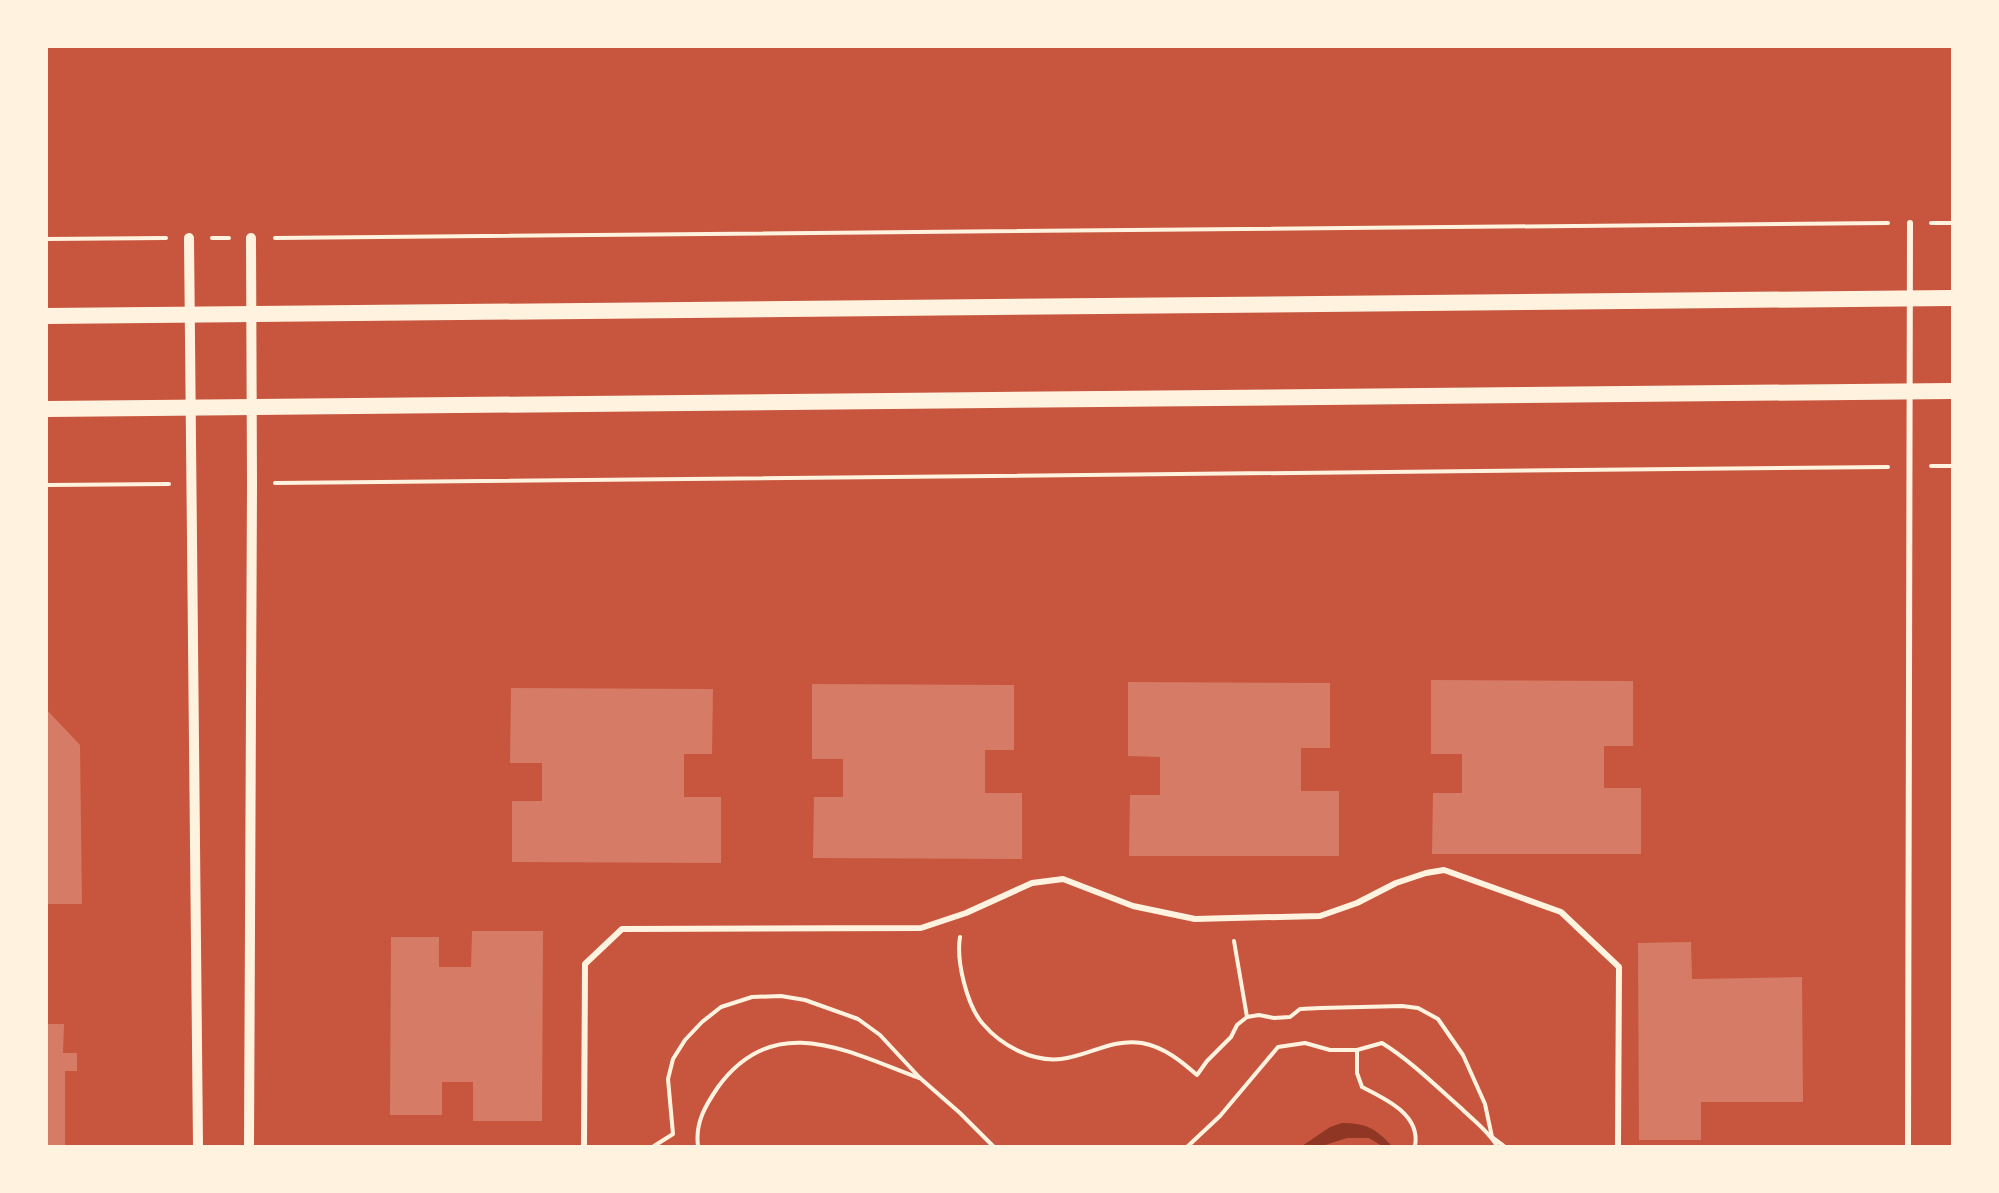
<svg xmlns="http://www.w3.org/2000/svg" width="1999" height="1193" font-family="'Nunito Sans',sans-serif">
<rect width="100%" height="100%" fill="#c8553d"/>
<path fill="#8f3625" d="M1342,1123C1367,1123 1376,1129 1392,1146H1382L1369,1138H1347L1322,1146H1302L1330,1127Z"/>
<g fill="#d67c66">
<path d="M1431,680L1633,681V746H1604V788H1641V854H1432L1433,793H1462V754H1431Z"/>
<path d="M1128,682L1330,683V748H1301V791H1339V856H1129L1130,795H1160V757L1128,756Z"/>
<path d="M812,684L1014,685V750H985V793H1022V859L813,858L814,797H843V759H812Z"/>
<path d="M511,688L713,689L712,754H684V797H721V863L512,862V801H542V763H510Z"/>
<path d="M46,709L80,745L82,904H46Z"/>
<path d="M472,931H543L542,1121H473V1082H442V1115H390L391,937H439V967H471Z"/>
<path d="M1691,942L1692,979L1802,977L1803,1102H1701V1140H1639L1638,943Z"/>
<path d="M46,1024H64L63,1053H77V1071H65V1146H46Z"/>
</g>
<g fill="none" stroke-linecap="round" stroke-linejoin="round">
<g stroke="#fff3e0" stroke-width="4">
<path d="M1931,223H1952"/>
<path d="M212,238H229"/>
<path d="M275,238L1888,223"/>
<path d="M46,239L166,238"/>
<path d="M1931,466H1952"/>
<path d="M275,483L1888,467"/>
<path d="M46,485L169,484"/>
<path d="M960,937C956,961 967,1006 983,1024C1002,1046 1032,1062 1061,1059C1089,1056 1112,1038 1142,1043C1164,1047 1181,1061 1197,1075L1207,1061L1231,1037L1237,1025L1247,1017L1259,1015L1274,1018L1290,1017L1300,1009L1321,1008L1402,1006L1418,1008L1438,1019L1463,1055L1485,1104L1492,1137L1504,1146"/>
<path d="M1234,941L1247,1017"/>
<path d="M1357,1050V1073L1362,1087C1386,1099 1421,1115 1415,1146"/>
<path d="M654,1146L673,1134L668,1079L673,1059L685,1040L702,1022L721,1007L752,997L781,996L805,1000L858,1019L880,1035L920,1078L960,1113L993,1146"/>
<path d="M698,1146C695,1123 705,1106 718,1087C774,1010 847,1051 919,1078"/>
<path d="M1188,1146L1220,1116L1278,1047L1305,1043L1330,1050H1357L1382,1043C1411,1061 1437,1087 1462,1109C1474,1121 1489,1132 1497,1146"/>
</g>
<g stroke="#fff3e0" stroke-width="6">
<path d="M584,1146L585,964L622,929L921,928L966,913L1032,883L1063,879L1133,906L1195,919L1232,918L1320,916L1357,903L1396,883L1426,873L1444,870L1561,912L1619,967L1618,1146"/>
<path d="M1908,1146L1910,223"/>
</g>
<g stroke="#fff3e0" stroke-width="10">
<path d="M189,238L198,1146"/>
<path d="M249,1146L252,483L251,238"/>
</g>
<g stroke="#fff3e0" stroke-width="16">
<path d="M46,316L1952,298"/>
<path d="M46,409L1952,391"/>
</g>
</g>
<rect width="1999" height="1193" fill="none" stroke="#fff3e0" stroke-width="96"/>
</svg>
